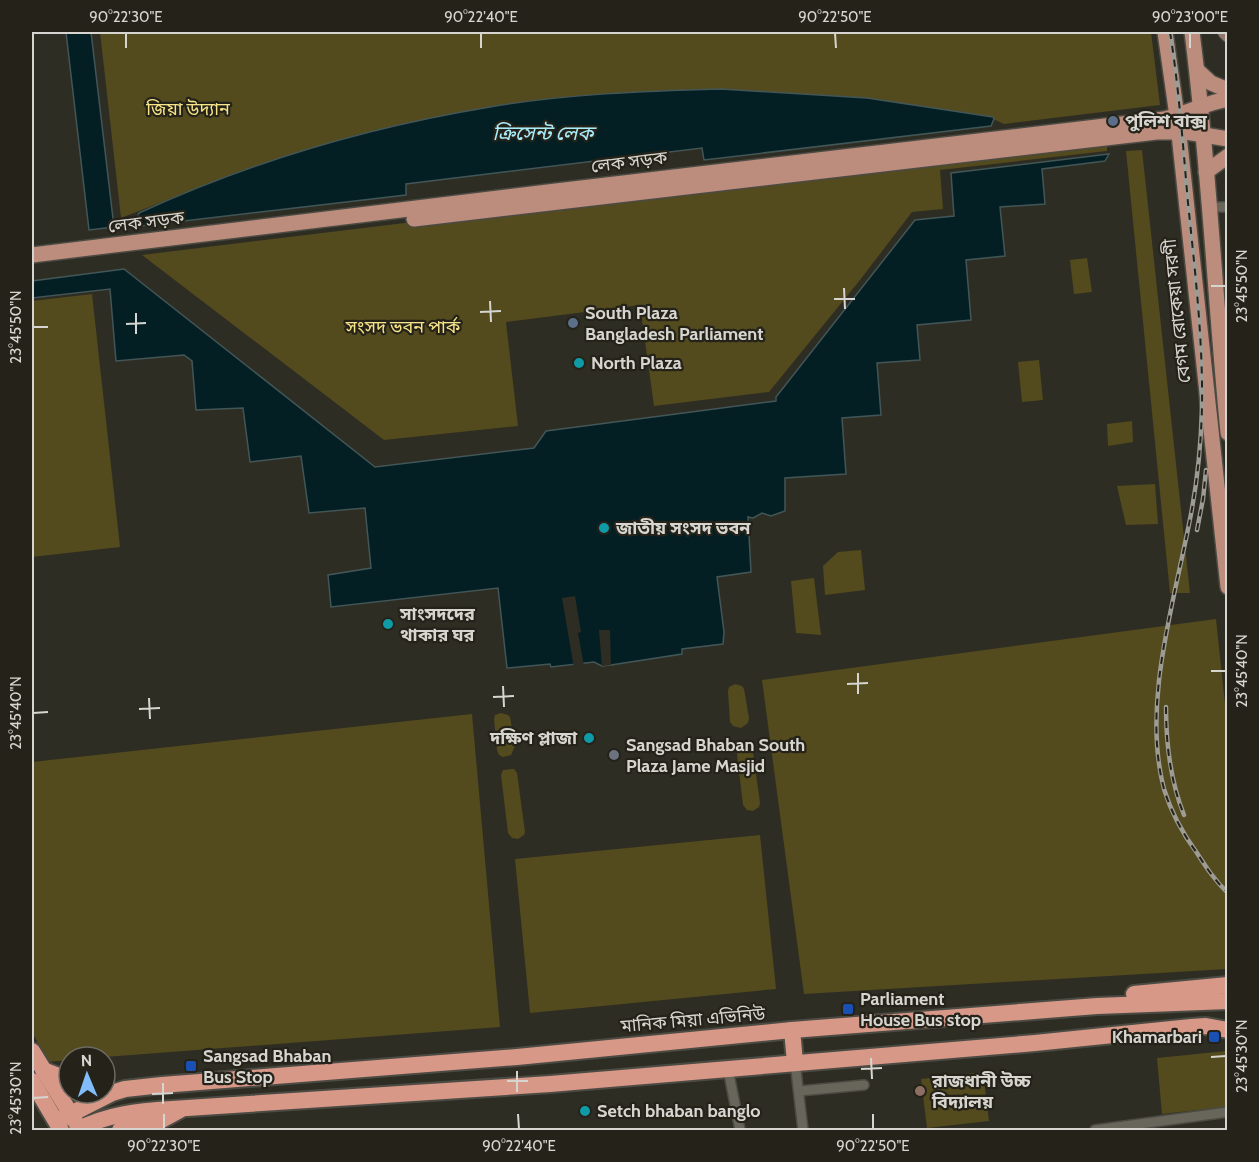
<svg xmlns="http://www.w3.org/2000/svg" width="1259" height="1162" font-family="Cabin,'Noto Sans Bengali',sans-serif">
<rect width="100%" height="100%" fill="#2e2d23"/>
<g fill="#534a1d">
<path d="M100,32H1151L1160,105L1004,124L989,117L234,174L121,218Z"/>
<path d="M1107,143V151L940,170L943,209L912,212L860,280L769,392L654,406L640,305L506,322L518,426L384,440L142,255L536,207Z"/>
<path d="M1142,150L1190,593H1170L1126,151Z"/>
<path d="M1087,258L1092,292L1074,294L1070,260Z"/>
<path d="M92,294L120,547L32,557V301Z"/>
<path d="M1039,360L1043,400L1022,402L1018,362Z"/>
<path d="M1132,421L1133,442L1108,446L1107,424Z"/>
<path d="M1155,484L1158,524L1126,525L1117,486Z"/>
<path d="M861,550L865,590L825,595L823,566L838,552Z"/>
<path d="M814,578L821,635L796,633L791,581Z"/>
<path d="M1216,619L1228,732L1227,969L804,994L762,680Z"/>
<path d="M735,684L742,686L744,689L749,718L748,723L741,728L733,726L730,722L728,691L729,687Z"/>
<path d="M501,713L508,715L510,717L515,746L511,755L503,757L499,755L497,750L494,719L495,715Z"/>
<path d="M472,714L500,1027L105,1057H69V1060L48,1062L32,1032V762Z"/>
<path d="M746,741H749L752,745L760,803L759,807L753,811L747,810L743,805L736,746L738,742Z"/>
<path d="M511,769H514L517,773L525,832L524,835L518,839L512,838L508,833L501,775L503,770Z"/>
<path d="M760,835L776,989L530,1013L515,859Z"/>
<path d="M1226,1051L1227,1107L1162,1114L1157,1058Z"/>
<path d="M983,1072L989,1121L927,1128L921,1079Z"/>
</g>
<g fill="#041f24" stroke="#435657" stroke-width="1.5">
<path d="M66,32H91L114,227L89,230Z"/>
<path d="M721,89L867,98L993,117L994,119L991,126L704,160L702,148L406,184V195L141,226L137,219L139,213C250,162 369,127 490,107C566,94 645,91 721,89Z"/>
<path d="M1109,154L1105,161L1042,169L1045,204L1000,207L1005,256L966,260L971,320L917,325L920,360L877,363L881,415L842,418L846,474L785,478V511L771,516L762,513L753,518L748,517L751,572L717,577L724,632L723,644L682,649V654L611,665L602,666L594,662L551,667L550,664L507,668L498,588L331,607L328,575L371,568L365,508L309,513L301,456L250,462L243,408L196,410L192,361L184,355L116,361L110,289L32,298V281L124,269L375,467L534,448L546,431L776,401V397L915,220L954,216L951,173Z"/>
</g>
<g fill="#2e2d23">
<path d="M575,596L581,632L578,633L584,666L574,668L562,598Z"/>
<path d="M599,630H610L611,665L602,666Z"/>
</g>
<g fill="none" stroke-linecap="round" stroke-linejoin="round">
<g stroke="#4c4b43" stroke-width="12">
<g id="minor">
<path d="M1210,207H1224"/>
<path d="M795,1062L803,1130"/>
<path d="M728,1069L740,1130"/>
<path d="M799,1091L864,1085"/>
<path d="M1095,1130L1228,1112"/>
</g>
</g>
<g stroke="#4c4b43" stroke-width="16">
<path id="secondary" d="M1225,32L1228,35"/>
</g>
<g stroke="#4c4b43" stroke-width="18">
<g id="primary">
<path d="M1165,32L1177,116L1228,587"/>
<path d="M1192,32C1209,165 1215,299 1228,433"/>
<path d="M1198,71L1211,83L1228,90"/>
<path d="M1206,172L1228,156"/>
<path d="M414,219L1157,132H1186L1228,139"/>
<path d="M32,255L556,191L1164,119C1187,114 1204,103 1228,99"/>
</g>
</g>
<g stroke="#4c4b43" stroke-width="20">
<g id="trunk">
<path d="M1134,994L1228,985"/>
<path d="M792,1030L795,1062"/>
<path d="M32,1051L75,1121"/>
<path d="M43,1070L69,1080"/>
<path d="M32,1081L61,1130"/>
<path d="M57,1121L112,1093L125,1089L162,1085L517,1057L792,1030L1097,1006L1228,1001"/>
<path d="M77,1130C107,1114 139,1111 172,1109L550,1084L1035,1043L1191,1027L1206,1026L1228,1030"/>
<path d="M120,1130L158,1122L180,1110"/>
</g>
</g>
<use href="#minor" stroke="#68665b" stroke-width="9"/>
<use href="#secondary" stroke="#92796c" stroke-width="14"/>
<use href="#primary" stroke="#bc8c7d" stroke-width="15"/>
<use href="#trunk" stroke="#d89888" stroke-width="16"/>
<g stroke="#9c9b94" stroke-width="4.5">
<g id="rail">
<path d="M1170,32C1179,88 1183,146 1188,203C1195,271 1203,339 1202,407C1201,446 1197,486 1189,524C1173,606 1142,706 1164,789C1171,812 1183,834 1197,853C1206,867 1215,881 1228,893"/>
<path d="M1197,530L1203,499L1206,470"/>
<path d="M1166,707C1166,744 1170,780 1184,815"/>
</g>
</g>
<use href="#rail" stroke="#252319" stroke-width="2" stroke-dasharray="7" stroke-linecap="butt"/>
</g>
<path fill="none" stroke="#d6d5cf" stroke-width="2" d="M126,33V48M481,33V48M835,33L836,48M1190,33V48M1211,286H1226M844,288L845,309M834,299H855M490,301L491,322M480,312L501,311M136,313V334M126,324L146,323M33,327H48M1211,671H1226M858,673V694M847,684L868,683M503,686L504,707M493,697L514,696M149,698L150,719M139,709L160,708M33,713L48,712M1211,1057L1226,1056M871,1058L872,1079M861,1069L882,1068M517,1071V1092M507,1081H528M163,1083V1104M152,1094L173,1093M33,1098L48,1097M164,1114V1129M518,1114L519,1129M873,1114V1129"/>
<g fill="#5c6f8a" stroke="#252319" stroke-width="2">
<circle cx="1113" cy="121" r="6"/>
<circle cx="573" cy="323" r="6"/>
</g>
<g fill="#0f9aa8" stroke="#252319" stroke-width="2">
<circle cx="579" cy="363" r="6"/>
<circle cx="604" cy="528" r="6"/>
<circle cx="388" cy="624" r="6"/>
<circle cx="589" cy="738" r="6"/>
<circle cx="585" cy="1111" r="6"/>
</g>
<circle fill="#6b7280" stroke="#252319" stroke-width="2" cx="614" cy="755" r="6"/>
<g fill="#1a4fb4" stroke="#252319" stroke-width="2">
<rect x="842" y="1003" width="12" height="12" rx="3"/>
<rect x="1208" y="1031" width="12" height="12" rx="3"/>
<rect x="185" y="1060" width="12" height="12" rx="3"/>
</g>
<circle fill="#8d6e63" stroke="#252319" stroke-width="2" cx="920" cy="1091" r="6"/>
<g text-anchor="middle" stroke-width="4.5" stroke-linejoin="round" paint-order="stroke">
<g font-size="18" fill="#f7e488" stroke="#252319">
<text x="188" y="115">জিয়া উদ্যান</text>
<text x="403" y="333">সংসদ ভবন পার্ক</text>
</g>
<g font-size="18" font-weight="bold" fill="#d6d5cf" stroke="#252319" text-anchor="start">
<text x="1125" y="127">পুলিশ বাক্স</text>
<text x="585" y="319">South Plaza<tspan x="585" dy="21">Bangladesh Parliament</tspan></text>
<text x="591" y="369">North Plaza</text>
<text x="616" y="534">জাতীয় সংসদ ভবন</text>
<text x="400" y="620">সাংসদদের<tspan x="400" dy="21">থাকার ঘর</tspan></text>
<text x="577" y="744" text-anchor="end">দক্ষিণ প্লাজা</text>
<text x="626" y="751">Sangsad Bhaban South<tspan x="626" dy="21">Plaza Jame Masjid</tspan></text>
<text x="860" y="1005">Parliament<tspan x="860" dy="21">House Bus stop</tspan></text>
<text x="1202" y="1043" text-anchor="end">Khamarbari</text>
<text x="203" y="1062">Sangsad Bhaban<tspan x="203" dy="21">Bus Stop</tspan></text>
<text x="932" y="1087">রাজধানী উচ্চ<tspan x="932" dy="21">বিদ্যালয়</tspan></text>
<text x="597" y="1117">Setch bhaban banglo</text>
</g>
<g font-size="18" fill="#d6d5cf" stroke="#252319">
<text transform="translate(629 162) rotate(-7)" y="6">লেক সড়ক</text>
<text transform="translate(146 222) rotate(-7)" y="6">লেক সড়ক</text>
<text transform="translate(1177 311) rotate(-96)" y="6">বেগম রোকেয়া সরণী</text>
<text transform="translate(693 1020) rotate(-5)" y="6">মানিক মিয়া এভিনিউ</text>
</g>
<g font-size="20" font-style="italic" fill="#aaedfa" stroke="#252319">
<text x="543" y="140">ক্রিসেন্ট লেক</text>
</g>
</g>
<rect width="1259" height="1162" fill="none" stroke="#252319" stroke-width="66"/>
<g transform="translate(87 1075) rotate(358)"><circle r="28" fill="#252319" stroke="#6c6a62" stroke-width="1.5"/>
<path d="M0-4.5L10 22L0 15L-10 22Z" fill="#82bcfa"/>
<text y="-9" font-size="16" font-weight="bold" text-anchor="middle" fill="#d6d5cf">N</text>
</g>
<rect x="33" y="33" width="1193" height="1096" fill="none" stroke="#d6d5cf" stroke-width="2"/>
<g font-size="15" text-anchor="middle" fill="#d6d5cf">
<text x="126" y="22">90°22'30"E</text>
<text x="481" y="22">90°22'40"E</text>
<text x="835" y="22">90°22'50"E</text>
<text x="1190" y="22">90°23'00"E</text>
<text transform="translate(1242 286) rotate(-90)" y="5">23°45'50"N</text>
<text transform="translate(16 327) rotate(-90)" y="5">23°45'50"N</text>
<text transform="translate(1242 671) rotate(-90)" y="5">23°45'40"N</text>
<text transform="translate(16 713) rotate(-90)" y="5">23°45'40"N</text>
<text transform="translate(1242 1056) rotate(-90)" y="5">23°45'30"N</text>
<text transform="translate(16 1098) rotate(-90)" y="5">23°45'30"N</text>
<text x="164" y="1151">90°22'30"E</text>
<text x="519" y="1151">90°22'40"E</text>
<text x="873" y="1151">90°22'50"E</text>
</g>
</svg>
